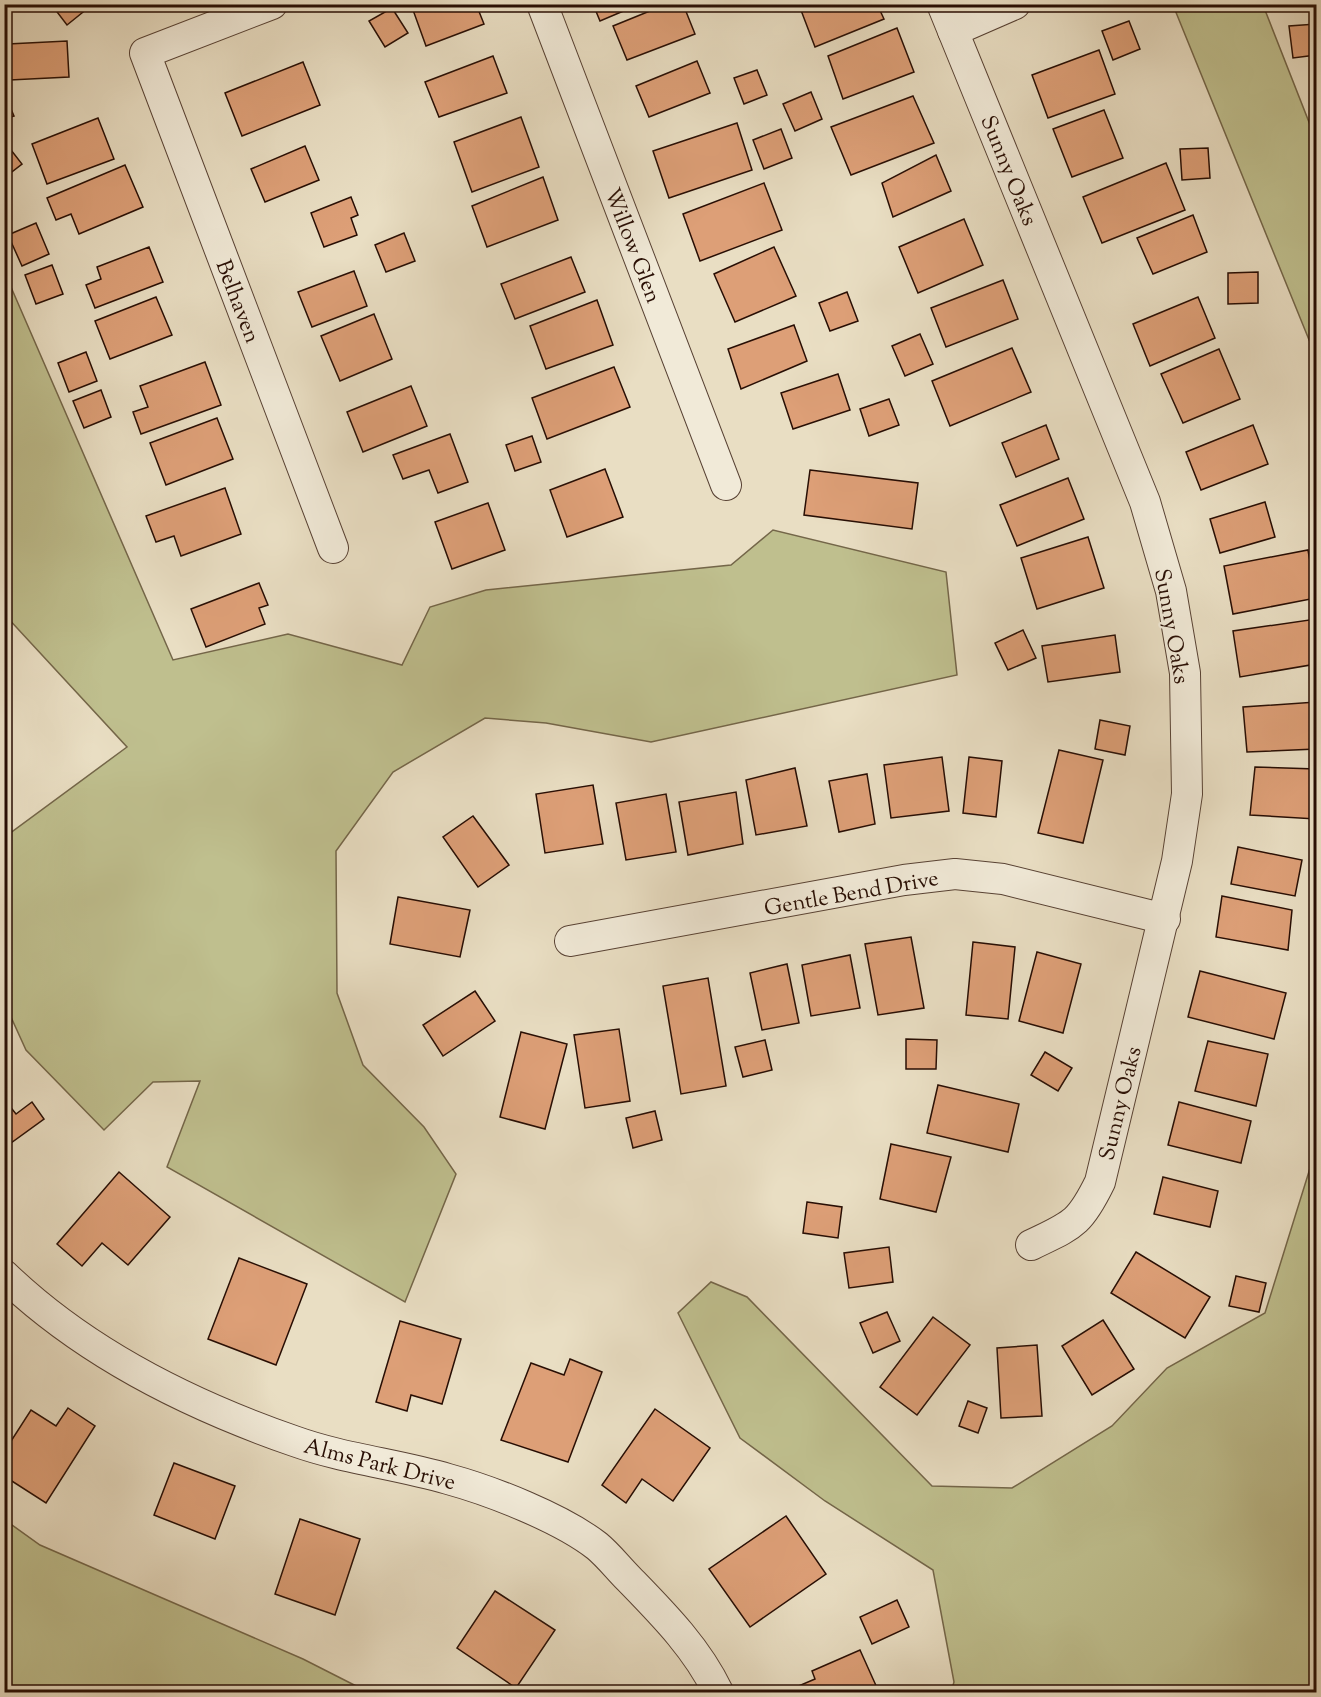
<svg xmlns="http://www.w3.org/2000/svg" width="1321" height="1697" font-family="'Sorts Mill Goudy',serif">
<rect width="100%" height="100%" fill="#e9dec3"/>
<filter id="stains"><feTurbulence type="fractalNoise" baseFrequency=".00333" numOctaves="4"/><feColorMatrix values="0 0 0 0 .2 0 0 0 0 .09 0 0 0 0 .02 0 0 0 .5 -.17"/></filter>
<radialGradient id="worn" r=".72"><stop offset=".6" stop-color="#630" stop-opacity="0"/><stop offset="1" stop-color="#630" stop-opacity=".3"/></radialGradient>
<g fill="#bfbf8e" stroke="#746649" stroke-width="1.5">
<path d="M1173,5H1263L1316,140V357Z"/>
<path d="M4,271L173,660L288,634L402,665L430,607L486,590L731,565L773,530L946,572L957,675L651,742L546,723L485,718L393,772L336,851L337,993L363,1065L424,1127L456,1174L405,1302L167,1167L200,1081L153,1082L104,1130L26,1050L5,1004V837L127,747L5,615Z"/>
<path d="M1316,1149V1692H951L954,1682L933,1570L825,1501L740,1438L678,1313L711,1282L747,1297L932,1486L1012,1488L1112,1426L1167,1368L1265,1313Z"/>
<path d="M5,1520L40,1545L303,1659L368,1692H5Z"/>
</g>
<g fill="#dd9f77" stroke="#280e04" stroke-width="1.5">
<path d="M51,4H93L67,25Z"/>
<path d="M427,4H476L484,24L426,46L413,10Z"/>
<path d="M593,4H640L600,21Z"/>
<path d="M667,4H683L695,34L627,60L613,26Z"/>
<path d="M877,4L884,19L815,47L799,5Z"/>
<path d="M392,8L408,33L385,47L369,21Z"/>
<path d="M1129,21L1140,49L1113,60L1102,31Z"/>
<path d="M1316,24V55L1293,58L1289,26Z"/>
<path d="M897,28L914,72L843,99L828,56Z"/>
<path d="M67,41L69,77L10,80L8,44Z"/>
<path d="M1099,50L1115,94L1048,118L1032,75Z"/>
<path d="M493,56L507,93L439,117L425,82Z"/>
<path d="M697,61L710,93L649,117L636,86Z"/>
<path d="M303,62L320,105L242,136L225,93Z"/>
<path d="M757,70L767,95L744,104L734,78Z"/>
<path d="M811,92L822,119L795,131L783,104Z"/>
<path d="M4,93L14,116L4,119Z"/>
<path d="M913,96L934,143L851,175L831,127Z"/>
<path d="M1104,110L1123,158L1072,177L1053,129Z"/>
<path d="M521,117L539,167L472,192L454,142Z"/>
<path d="M98,118L114,159L47,184L32,144Z"/>
<path d="M737,123L752,170L669,198L653,151Z"/>
<path d="M781,129L792,158L764,169L753,140Z"/>
<path d="M4,141L22,164L4,178Z"/>
<path d="M305,146L319,180L265,202L251,169Z"/>
<path d="M1208,148L1210,178L1182,180L1180,149Z"/>
<path d="M936,155L951,191L893,217L882,183Z"/>
<path d="M1166,163L1185,210L1102,243L1083,197Z"/>
<path d="M125,165L143,207L79,234L71,214L56,220L47,198Z"/>
<path d="M543,177L558,220L487,247L472,206Z"/>
<path d="M764,183L782,230L700,261L683,214Z"/>
<path d="M351,197L358,215L351,218L357,235L324,247L311,213Z"/>
<path d="M1193,215L1207,252L1153,274L1137,238Z"/>
<path d="M964,219L983,265L918,293L899,247Z"/>
<path d="M36,223L49,254L22,266L8,235Z"/>
<path d="M404,233L415,261L386,272L375,245Z"/>
<path d="M149,247L163,282L95,308L86,285L101,279L97,267Z"/>
<path d="M774,247L796,296L735,322L714,274Z"/>
<path d="M571,257L585,292L515,319L501,284Z"/>
<path d="M52,265L63,294L36,304L25,275Z"/>
<path d="M354,271L367,306L312,327L298,292Z"/>
<path d="M1258,272V303L1228,304V273Z"/>
<path d="M1003,280L1018,319L946,347L931,308Z"/>
<path d="M847,292L858,321L830,331L819,303Z"/>
<path d="M156,297L172,335L110,359L95,321Z"/>
<path d="M1198,297L1215,338L1150,366L1133,324Z"/>
<path d="M597,300L613,345L546,369L530,326Z"/>
<path d="M374,314L392,359L340,381L321,336Z"/>
<path d="M794,325L807,361L741,389L728,349Z"/>
<path d="M920,334L933,364L905,376L892,346Z"/>
<path d="M1012,348L1031,392L950,426L932,381Z"/>
<path d="M1219,349L1240,399L1183,423L1161,374Z"/>
<path d="M86,352L97,381L69,392L58,363Z"/>
<path d="M205,362L221,405L141,434L133,412L148,407L140,386Z"/>
<path d="M614,367L630,407L547,439L532,398Z"/>
<path d="M838,374L850,410L793,429L781,393Z"/>
<path d="M411,386L427,426L363,452L347,412Z"/>
<path d="M101,390L111,417L84,428L73,401Z"/>
<path d="M889,399L899,425L869,436L860,409Z"/>
<path d="M217,418L233,459L166,485L150,443Z"/>
<path d="M1046,425L1059,459L1016,477L1002,443Z"/>
<path d="M1253,425L1268,464L1201,490L1186,452Z"/>
<path d="M450,434L468,482L438,493L429,470L403,479L393,455Z"/>
<path d="M532,436L541,462L515,471L506,445Z"/>
<path d="M605,469L623,517L567,537L550,490Z"/>
<path d="M810,470L918,483L912,529L804,515Z"/>
<path d="M1068,478L1084,519L1017,546L1000,505Z"/>
<path d="M225,488L241,534L181,556L174,536L156,542L146,516Z"/>
<path d="M1265,502L1275,537L1220,553L1210,519Z"/>
<path d="M488,503L505,550L452,569L435,522Z"/>
<path d="M1088,537L1104,588L1037,609L1021,558Z"/>
<path d="M1308,550L1316,598L1233,614L1224,566Z"/>
<path d="M259,583L268,605L259,608L265,624L206,647L191,609Z"/>
<path d="M1316,619V664L1240,677L1233,631Z"/>
<path d="M1023,630L1036,658L1008,670L995,643Z"/>
<path d="M1115,635L1120,672L1048,682L1042,646Z"/>
<path d="M1316,702V749L1247,752L1243,707Z"/>
<path d="M1100,720L1130,726L1125,755L1095,749Z"/>
<path d="M1059,750L1103,760L1083,843L1038,833Z"/>
<path d="M942,757L949,811L891,818L884,765Z"/>
<path d="M969,757L1002,761L996,817L963,813Z"/>
<path d="M1255,767L1316,769V819L1250,815Z"/>
<path d="M795,768L807,826L756,835L746,780Z"/>
<path d="M867,774L875,824L839,832L829,781Z"/>
<path d="M593,785L603,844L545,853L536,794Z"/>
<path d="M736,792L743,844L688,855L679,802Z"/>
<path d="M666,794L676,852L626,860L616,803Z"/>
<path d="M473,816L509,865L478,887L443,837Z"/>
<path d="M1238,847L1302,860L1295,896L1231,884Z"/>
<path d="M1222,896L1292,910L1288,950L1216,937Z"/>
<path d="M398,897L470,910L460,957L390,944Z"/>
<path d="M911,937L924,1008L878,1015L865,944Z"/>
<path d="M973,942L1015,947L1008,1019L966,1015Z"/>
<path d="M1037,952L1081,964L1063,1033L1019,1021Z"/>
<path d="M850,955L860,1008L811,1016L802,965Z"/>
<path d="M787,964L799,1023L762,1030L750,973Z"/>
<path d="M1200,971L1286,993L1274,1039L1188,1017Z"/>
<path d="M708,978L726,1086L681,1094L663,986Z"/>
<path d="M475,991L495,1021L443,1056L423,1025Z"/>
<path d="M619,1029L630,1101L585,1108L574,1035Z"/>
<path d="M521,1032L567,1044L545,1129L500,1117Z"/>
<path d="M906,1039L937,1040L936,1069H906Z"/>
<path d="M765,1040L772,1070L743,1077L735,1047Z"/>
<path d="M1208,1041L1268,1054L1256,1106L1195,1091Z"/>
<path d="M1045,1052L1072,1068L1058,1091L1031,1075Z"/>
<path d="M938,1085L1019,1104L1008,1152L927,1133Z"/>
<path d="M4,1099L16,1114L32,1102L44,1119L4,1148Z"/>
<path d="M1179,1102L1251,1121L1241,1163L1168,1145Z"/>
<path d="M655,1111L662,1140L633,1148L626,1118Z"/>
<path d="M891,1144L951,1157L936,1212L880,1199Z"/>
<path d="M119,1172L170,1217L128,1265L102,1243L82,1266L57,1244Z"/>
<path d="M1163,1177L1218,1191L1210,1227L1154,1214Z"/>
<path d="M807,1202L842,1207L838,1238L803,1233Z"/>
<path d="M889,1247L893,1282L849,1288L844,1253Z"/>
<path d="M1136,1252L1210,1297L1185,1338L1111,1293Z"/>
<path d="M239,1258L307,1284L276,1365L208,1339Z"/>
<path d="M1236,1276L1266,1283L1259,1312L1229,1306Z"/>
<path d="M887,1312L900,1341L873,1353L860,1323Z"/>
<path d="M933,1317L970,1345L917,1415L880,1387Z"/>
<path d="M1103,1320L1134,1369L1092,1395L1062,1346Z"/>
<path d="M400,1321L461,1339L442,1404L411,1395L407,1411L376,1402Z"/>
<path d="M1037,1345L1042,1416L1001,1418L997,1348Z"/>
<path d="M570,1359L602,1372L568,1462L501,1440L531,1363L564,1375Z"/>
<path d="M968,1401L987,1408L978,1433L959,1426Z"/>
<path d="M68,1408L95,1426L46,1503L4,1476V1452L31,1410L56,1426Z"/>
<path d="M655,1409L710,1448L673,1501L642,1479L626,1503L602,1485Z"/>
<path d="M174,1463L235,1486L215,1539L154,1515Z"/>
<path d="M786,1516L826,1574L750,1627L709,1569Z"/>
<path d="M300,1519L360,1539L335,1615L275,1594Z"/>
<path d="M495,1591L555,1630L516,1688L457,1648Z"/>
<path d="M897,1600L909,1627L872,1644L860,1617Z"/>
<path d="M860,1650L878,1690L873,1692H799L796,1687L815,1679L812,1671Z"/>
</g>
<g fill="none" stroke-linecap="round" stroke-linejoin="round">
<g stroke="#584234" stroke-width="32">
<g id="minor">
<path d="M272,4L145,53L333,548"/>
<path d="M542,4L726,485"/>
<path d="M942,4L1145,502L1171,591L1185,673L1187,794L1177,861L1100,1182C1079,1225 1072,1225 1031,1245"/>
<path d="M953,31L1015,4"/>
<path d="M570,941L904,880L955,874L1003,879L1165,919"/>
<path d="M4,1275C84,1352 190,1405 294,1441C344,1459 397,1464 448,1479C492,1491 561,1518 597,1546C608,1555 618,1568 629,1579C662,1613 697,1648 718,1692"/>
</g>
</g>
<use href="#minor" stroke="#f1ead8" stroke-width="30"/>
</g>
<g text-anchor="middle" stroke-width="4.5" stroke-linejoin="round" paint-order="stroke">
<g font-size="22" fill="#280e04" stroke="#f1ead8">
<text transform="translate(1010 170) rotate(68)" y="8">Sunny Oaks</text>
<text transform="translate(634 245) rotate(69)" y="8">Willow Glen</text>
<text transform="translate(239 301) rotate(69)" y="8">Belhaven</text>
<text transform="translate(1173 626) rotate(80)" y="8">Sunny Oaks</text>
<text transform="translate(851 892) rotate(-10)" y="8">Gentle Bend Drive</text>
<text transform="translate(1119 1103) rotate(-76)" y="8">Sunny Oaks</text>
<text transform="translate(380 1463) rotate(14)" y="8">Alms Park Drive</text>
</g>
</g>
<rect width="1321" height="1697" fill="none" stroke="#e9dec3" stroke-width="24"/>
<rect x="6" y="6" width="1309" height="1685" fill="none" stroke="#280e04" stroke-width="3"/>
<rect x="12" y="12" width="1297" height="1673" fill="none" stroke="#280e04" stroke-width="1.5"/>
<rect width="100%" height="100%" filter="url(#stains)"/>
<rect width="100%" height="100%" fill="url(#worn)"/>
</svg>
